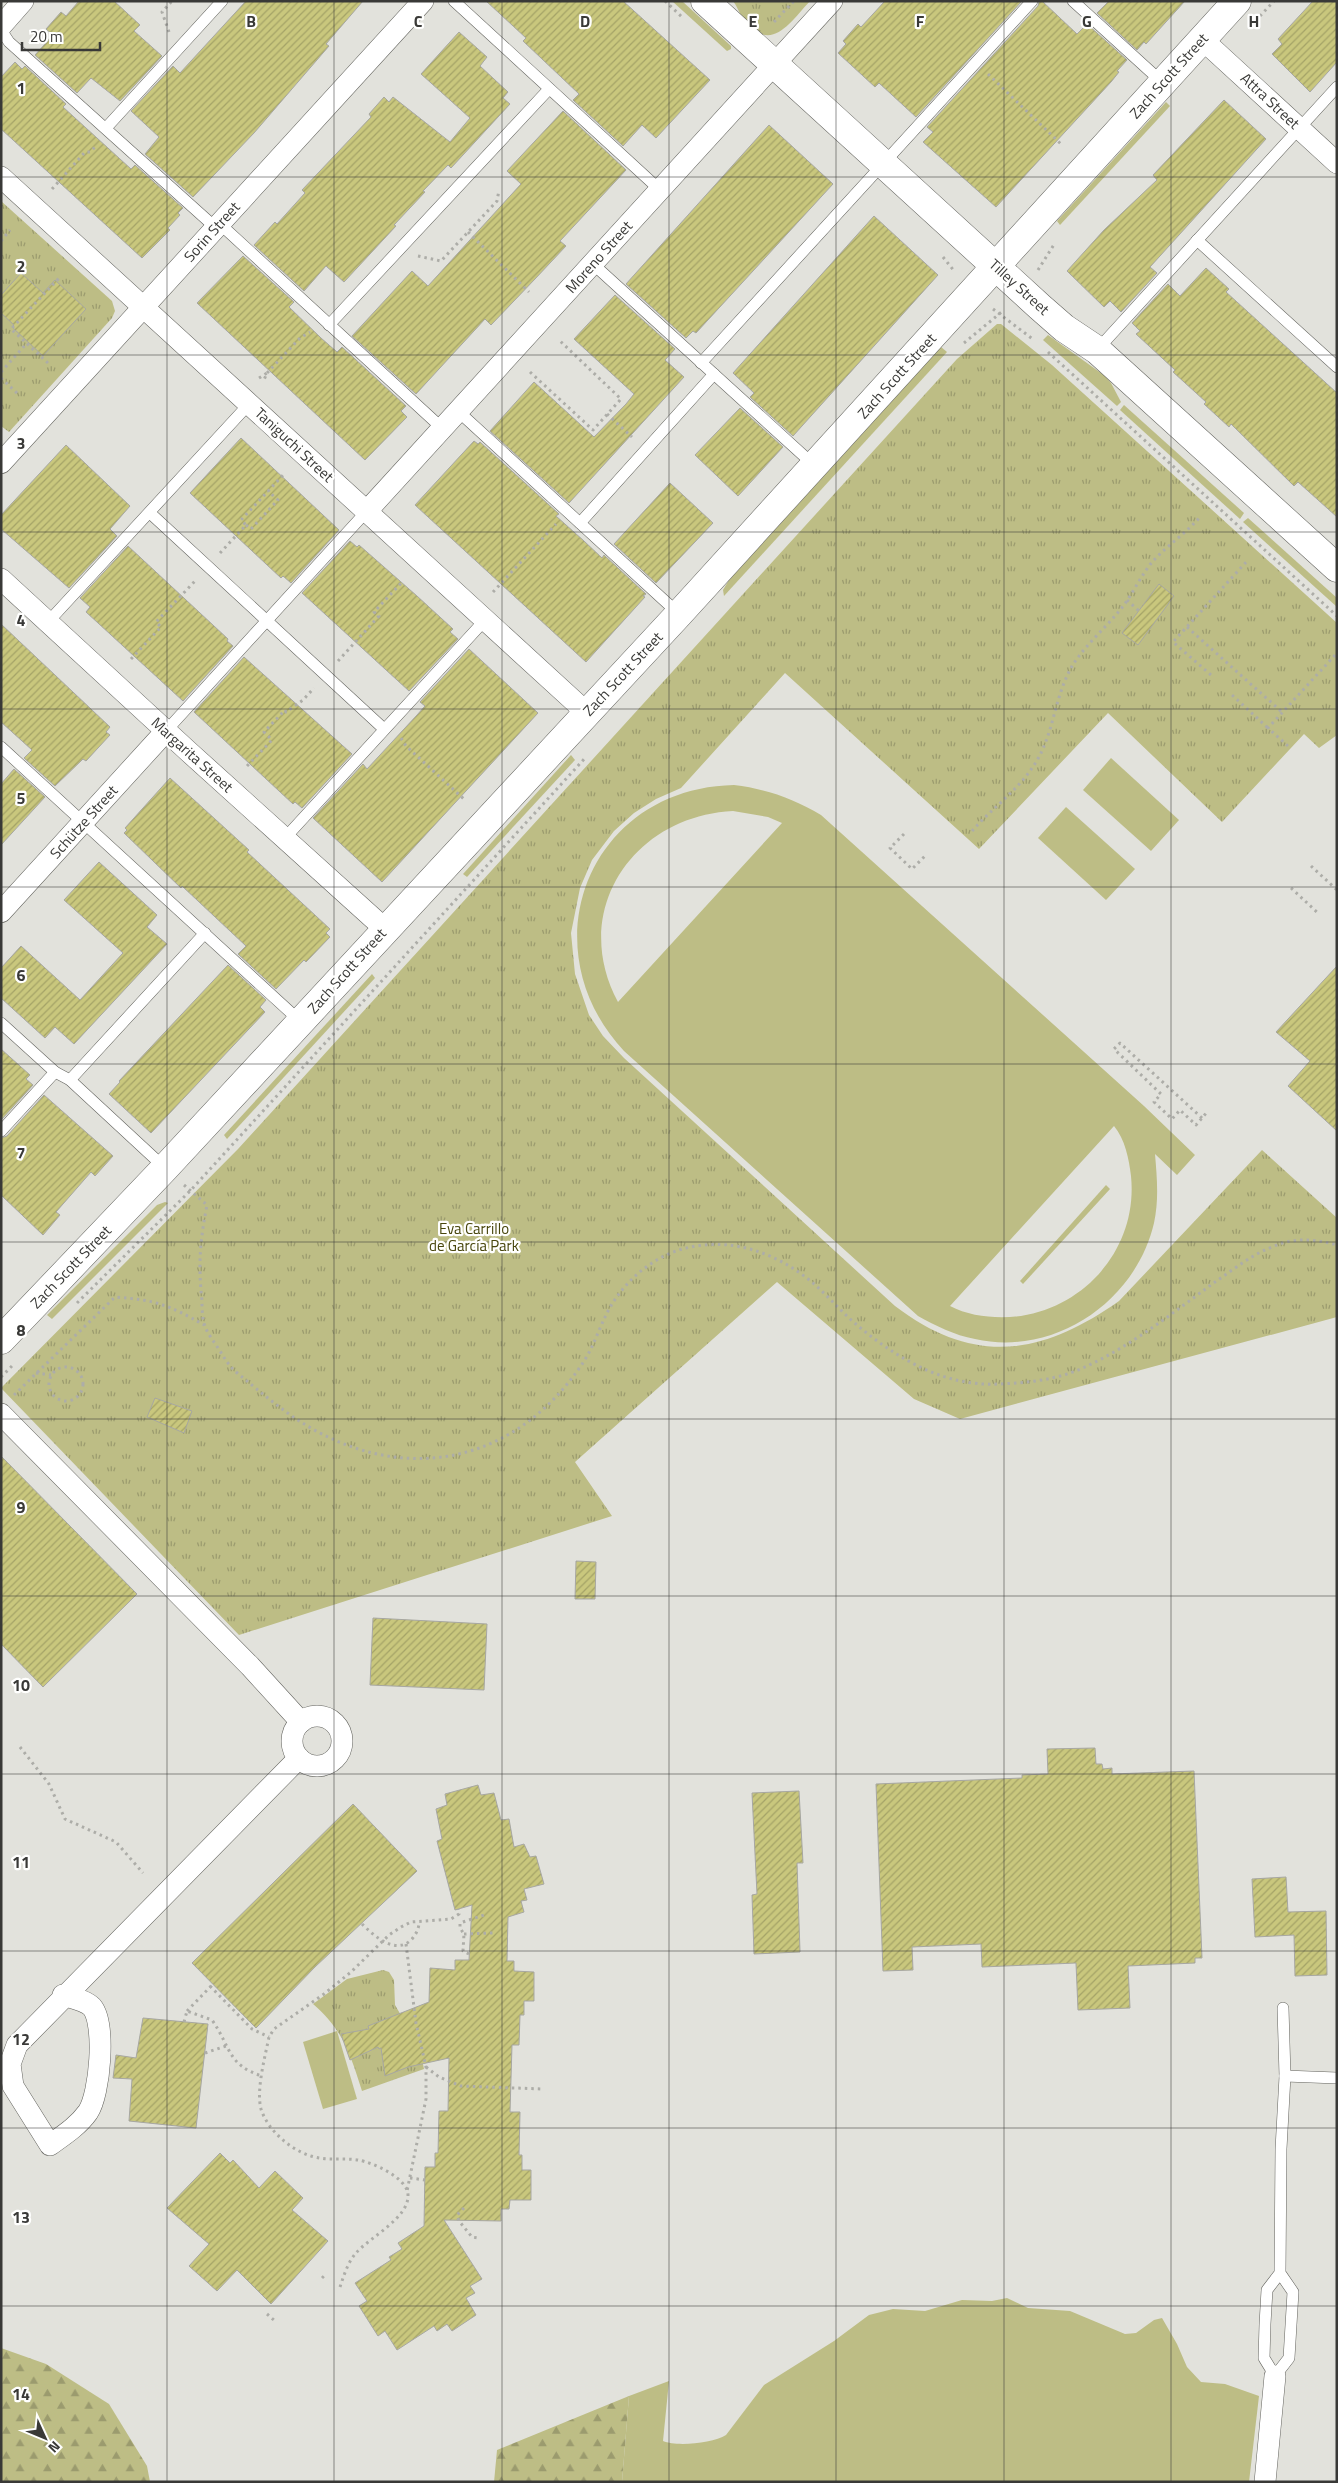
<svg xmlns="http://www.w3.org/2000/svg" width="1338" height="2483" font-family="'Titillium Web',sans-serif">
<defs>
<pattern id="forest-firs" width="22" height="20" patternUnits="userSpaceOnUse" patternTransform="scale(1.25)"><rect width="22" height="20" fill="#bdbd85"/><path d="M5 1l3.5 6h-7zM16 11l3.5 6h-7z" fill="#9b9b6e"/></pattern>
<pattern id="park-tufts" width="24" height="20" patternUnits="userSpaceOnUse" patternTransform="scale(1.25)"><rect width="24" height="20" fill="#bdbd85"/><path d="M3 7l-1-3M5 7V3M7 7l1-3M15 17l-1-3M17 17v-4M19 17l1-3" fill="none" stroke="#9b9b6e"/></pattern>
<pattern id="building-hatch" width="6" height="6" patternUnits="userSpaceOnUse" patternTransform="scale(1.25)"><rect width="6" height="6" fill="#c9c77d"/><path d="M-1 1l2-2M0 6l6-6M5 7l2-2" fill="none" stroke="#a4a367"/></pattern>
</defs>
<rect width="100%" height="100%" fill="#e2e2dc"/>
<g fill="#bdbd85" fill-rule="evenodd">
<path d="M672,1H682L731,46V49L727,51Z"/>
<path d="M1166,102L1170,106L1060,225L1057,221Z"/>
<path d="M1048,335L1105,376L1111,383L1121,402L1117,406L1043,340Z"/>
<path d="M941,347L947,352L724,596L723,590L729,580Z"/>
<path d="M1124,405L1244,513L1240,519L1120,410Z"/>
<path d="M1248,518L1337,598V607L1243,522Z"/>
<path d="M571,755L575,760L467,877L463,874Z"/>
<path d="M1111,758L1179,820L1151,851L1083,790Z"/>
<path d="M734,785C766,789 793,798 821,815L1144,1106L1195,1155L1177,1175L1155,1154C1157,1178 1159,1200 1154,1223C1136,1301 1055,1357 975,1339C954,1335 936,1326 918,1316L624,1051C527,947 589,788 734,785ZM733,811L768,817L782,823L618,1002C569,911 633,816 733,811ZM1114,1126C1125,1139 1129,1159 1131,1176C1138,1245 1089,1305 1021,1316C998,1319 971,1317 950,1306Z"/>
<path d="M1066,807L1135,869L1106,900L1038,838Z"/>
<path d="M372,974L375,978L227,1139L224,1135Z"/>
<path d="M1106,1185L1110,1189L1023,1284L1020,1281Z"/>
<path d="M165,1202L168,1203L52,1319L47,1315L157,1205Z"/>
<path d="M337,2031L357,2099L323,2109L303,2042Z"/>
<path d="M1007,2298L1028,2308L1070,2311L1125,2334L1136,2333L1154,2320L1162,2318L1177,2344L1187,2367L1201,2382L1225,2384L1259,2396L1249,2482H622L629,2396L669,2381L663,2441C677,2447 713,2443 726,2435L764,2385L834,2341L869,2315L893,2309L925,2311L962,2300L992,2301Z"/>
</g>
<g fill="url(#forest-firs)">
<path d="M1,2348L46,2364L109,2404L147,2466L150,2482H1Z"/>
<path d="M629,2396L622,2482H494L497,2450Z"/>
</g>
<g fill="url(#park-tufts)">
<path d="M733,1H810C789,24 770,55 743,18C739,13 737,6 733,1Z"/>
<path d="M1,201L112,301L115,311L112,318L9,432L1,426Z"/>
<path d="M997,324H1001L1052,365L1337,623V735L1319,748L1304,734L1222,822L1108,713L979,849L785,673L681,788L656,799L634,813L614,831L592,860L580,888L571,933L575,974L589,1015L603,1036L624,1058L895,1306C974,1366 1041,1356 1119,1301L1262,1150L1337,1218V1317L960,1419L914,1399L777,1282L575,1462L612,1516L239,1635L1,1388L238,1149L957,359Z"/>
<path d="M383,1970L389,1972L394,1980L395,2005L419,2046L424,2069L362,2091C350,2054 344,2031 313,2004L347,1979Z"/>
</g>
<g fill="url(#building-hatch)" stroke="#a7a7a2">
<path d="M79,1H114L140,25L134,31L162,56L120,101L91,78L77,93L35,55L53,35L46,29L61,12L66,16Z"/>
<path d="M246,1H363L326,44L329,46L254,133L193,197L145,154L159,137L131,111L173,66L180,73Z"/>
<path d="M486,1H623L710,80L656,138L642,125L623,146L573,100L579,94L523,41L526,38Z"/>
<path d="M885,1H1022L916,117L879,83L875,87L838,53L846,44L843,41L858,24L861,27Z"/>
<path d="M1039,1H1042L1077,34L1087,24L1127,60L1117,71L1119,72L1111,82L996,207L923,142L933,132L927,127L1038,6Z"/>
<path d="M1109,1H1185L1146,44L1144,42L1137,50L1097,13Z"/>
<path d="M1313,1H1337V62L1310,92L1272,54L1282,44L1278,39Z"/>
<path d="M459,32L487,57L480,66L508,92L503,98L510,104L451,168L448,165L423,191L425,192L394,225L396,226L344,282L326,266L304,291L254,245L275,222L277,224L305,193L302,190L371,117L369,114L384,97L389,102L393,97L450,142L470,118L421,74Z"/>
<path d="M15,62L22,69L25,66L66,104L63,107L131,169L135,165L183,208L178,213L180,215L168,228L170,230L142,258L1,129V77Z"/>
<path d="M1224,100L1266,139L1150,267L1157,273L1121,312L1110,301L1104,307L1067,271L1104,230L1157,180L1153,175Z"/>
<path d="M563,111L626,170L560,241L566,246L535,279L491,325L485,319L416,394L352,336L412,271L428,286L521,184L507,171Z"/>
<path d="M769,125L833,184L696,333L693,331L686,338L626,284Z"/>
<path d="M874,216L938,275L793,436L750,397L754,393L733,373Z"/>
<path d="M243,256L294,302L289,307L321,338L337,352L342,347L406,406L401,411L407,417L365,460L197,303Z"/>
<path d="M1206,268L1229,289L1226,292L1337,393V517L1298,482L1294,486L1231,424L1229,427L1204,404L1206,402L1173,372L1175,370L1136,334L1140,331L1132,323L1168,284L1180,296Z"/>
<path d="M21,273L43,293L55,280L86,309L43,356L12,327L14,325L1,313V295Z"/>
<path d="M615,295L675,349L665,360L684,377L569,503L490,431L534,382L594,437L626,404L634,394L574,339Z"/>
<path d="M740,408L783,447L738,496L695,455Z"/>
<path d="M241,438L339,530L291,583L283,576L281,578L190,493Z"/>
<path d="M474,441L478,444L480,442L559,514L556,516L584,541L602,558L604,555L646,594L643,596L645,597L586,662L415,505Z"/>
<path d="M66,445L130,506L110,529L117,536L69,588L1,529V515Z"/>
<path d="M670,483L713,523L656,583L614,544Z"/>
<path d="M350,541L357,547L359,545L417,596L453,629L450,632L458,639L409,691L302,593Z"/>
<path d="M128,546L228,639L227,641L233,646L183,701L86,612L90,607L80,598Z"/>
<path d="M1159,584L1174,596L1138,645L1122,633Z"/>
<path d="M1,624L110,727L106,732L110,735L86,761L83,759L55,786L24,758L32,750L1,722Z"/>
<path d="M469,649L538,713L382,882L313,818L363,764L367,769L417,715L425,706L420,702Z"/>
<path d="M244,657L352,754L302,808L295,802L293,804L194,712Z"/>
<path d="M14,769L45,797L1,845V784Z"/>
<path d="M170,778L249,850L247,852L330,929L326,933L330,937L306,962L304,960L276,989L238,954L246,946L182,886L181,888L124,833L127,830L125,828Z"/>
<path d="M99,862L157,915L147,927L167,944L74,1044L55,1027L45,1038L1,998V968L21,946L80,1000L91,988L123,953L64,900Z"/>
<path d="M228,965L266,1000L260,1007L265,1012L151,1133L109,1094L120,1082L119,1081Z"/>
<path d="M1337,966V1131L1288,1086L1310,1061L1276,1032Z"/>
<path d="M1,1049L30,1075L26,1079L33,1085L1,1120Z"/>
<path d="M44,1095L113,1156L95,1176L91,1172L56,1212L60,1215L43,1235L1,1195V1138L7,1136Z"/>
<path d="M155,1398L192,1411L184,1433L147,1417Z"/>
<path d="M1,1456L137,1594L43,1687L1,1644Z"/>
<path d="M576,1561L596,1562L595,1599H575Z"/>
<path d="M373,1618L487,1624L484,1690L370,1685Z"/>
<path d="M1095,1748L1096,1764H1102L1103,1769L1112,1768V1774L1194,1771L1202,1958H1195V1963L1128,1966L1130,2008L1078,2010L1076,1963L982,1967L981,1944L912,1947L913,1970L883,1971L876,1784L1022,1778V1775L1048,1774L1047,1749Z"/>
<path d="M478,1785L481,1795L494,1793L501,1820L509,1819L514,1847L524,1844L530,1857L536,1856L544,1884L524,1889L527,1900L521,1901L524,1912L508,1917L507,1961H514V1971L534,1972V2001H524V2015H520L519,2045H512L510,2112H520L519,2155H522V2170H531V2200H510L509,2209H501V2221L444,2220L482,2279L470,2286L475,2293L466,2298L476,2315L452,2331L447,2324L437,2331L434,2326L397,2350L385,2331L378,2336L359,2306L367,2301L355,2283L391,2260L389,2257L402,2249L398,2243L424,2226L425,2167H435V2153H438L439,2111H448L449,2058L408,2067L385,2076L381,2048L379,2049L378,2047L350,2060L341,2034L369,2029L368,2026L429,2002L430,1968L455,1970V1960H469L472,1905L455,1910L437,1841L442,1839L436,1809L447,1805L445,1794Z"/>
<path d="M799,1791L803,1863H797L800,1952L754,1954L752,1895L757,1894L752,1793Z"/>
<path d="M353,1804L417,1871L315,1967L256,2028L192,1963Z"/>
<path d="M1286,1877L1288,1912L1326,1911L1327,1975L1295,1976L1294,1935L1255,1937L1252,1879Z"/>
<path d="M143,2018L208,2024L196,2128L129,2121L132,2079L113,2078L116,2055L136,2058Z"/>
<path d="M220,2153L230,2163L233,2160L259,2188L275,2171L303,2198L292,2210L328,2241L271,2304L237,2270L217,2291L189,2266L209,2244L167,2208Z"/>
</g>
<g fill="none" stroke-linecap="round" stroke-linejoin="round">
<g stroke="#63635e" stroke-width="12">
<g id="lane">
<path d="M454,1L660,190"/>
<path d="M1073,1L1163,83"/>
<path d="M1,30L9,42L216,228"/>
<path d="M106,128L222,1"/>
<path d="M220,224L443,429"/>
<path d="M1197,240L1337,367"/>
<path d="M593,264L815,466"/>
<path d="M329,325L549,89"/>
<path d="M1097,350L1337,87"/>
<path d="M701,363L1032,1"/>
<path d="M459,412L679,614"/>
<path d="M150,513L384,729"/>
<path d="M580,523L714,374"/>
<path d="M49,621L249,404"/>
<path d="M166,731L366,512"/>
<path d="M1,747L301,1022"/>
<path d="M285,838L485,620"/>
<path d="M1,1023L55,1072L70,1080L165,1168"/>
<path d="M70,1080L205,933"/>
<path d="M1,1131L55,1072"/>
<path d="M1285,2076L1337,2078"/>
<path d="M1280,2273L1267,2290L1265,2324L1264,2358L1275,2376L1289,2358L1293,2292L1280,2273L1281,2149L1285,2076L1283,2008"/>
</g>
</g>
<g stroke="#63635e" stroke-width="22">
<g id="street">
<path d="M1,26L23,1"/>
<path d="M1203,40L1337,163"/>
<path d="M1,177L587,713"/>
<path d="M1,463L423,1"/>
<path d="M366,512L832,1"/>
<path d="M1,579L189,752L385,929"/>
<path d="M1,912L166,731"/>
<path d="M1,1414L250,1666L301,1722"/>
<circle cx="317" cy="1741" r="25"/>
<path d="M63,1995C72,1998 85,2000 92,2007C106,2024 100,2094 88,2112C78,2126 64,2135 50,2145L13,2086L10,2064L17,2045L299,1758"/>
<path d="M1265,2482L1275,2376"/>
</g>
</g>
<g stroke="#63635e" stroke-width="29">
<g id="secondary">
<path d="M705,1L1040,307L1064,328L1097,350L1337,568"/>
<path d="M1,1340L165,1168L679,614L1237,1"/>
</g>
</g>
<g stroke="#adada8" stroke-width="3" stroke-dasharray="2.5 4" stroke-linecap="butt">
<path d="M665,1L683,18"/>
<path d="M1260,16L1274,1"/>
<path d="M774,22L794,1"/>
<path d="M169,32L162,12L172,1"/>
<path d="M988,74L1063,146"/>
<path d="M52,189L85,152H90L97,145"/>
<path d="M468,232L529,292"/>
<path d="M1,241L10,230"/>
<path d="M418,256L441,261L497,201L499,190"/>
<path d="M943,257L955,272"/>
<path d="M1038,270L1055,243"/>
<path d="M993,309L1034,340"/>
<path d="M964,343L1004,310"/>
<path d="M1048,352L1337,616"/>
<path d="M48,363L11,329L61,276"/>
<path d="M1,372L27,343"/>
<path d="M530,372L593,430L621,399L559,340"/>
<path d="M267,373L300,338L310,332"/>
<path d="M1,378L19,395"/>
<path d="M259,378L267,373L263,382"/>
<path d="M607,414L632,437"/>
<path d="M246,525L251,529L278,500L268,491"/>
<path d="M220,553L246,525L241,520L285,473"/>
<path d="M493,592L556,524"/>
<path d="M1127,600L1139,611"/>
<path d="M1187,627L1282,712"/>
<path d="M131,659L161,627L156,622L196,580"/>
<path d="M338,661L379,616L374,612L403,581"/>
<path d="M1211,675L1173,642L1248,560"/>
<path d="M1232,695L1268,728"/>
<path d="M401,738L406,746L466,801"/>
<path d="M1288,746L1268,728L1337,653"/>
<path d="M247,766L272,740L264,732L285,710L286,712L303,700L314,688"/>
<path d="M972,831C992,808 1020,789 1036,762C1055,731 1054,695 1074,663C1088,642 1108,626 1124,605C1134,591 1142,574 1153,561C1168,545 1186,533 1200,517"/>
<path d="M904,834L890,848L912,869L927,854"/>
<path d="M1311,866L1337,890"/>
<path d="M1291,888L1319,914"/>
<path d="M1202,1118L1120,1043L1114,1049L1161,1094L1154,1102L1172,1119L1180,1110L1196,1125L1208,1111"/>
<path d="M184,1185L207,1205C200,1241 198,1264 202,1301C202,1308 202,1316 204,1323C206,1332 213,1340 218,1348C224,1357 228,1365 236,1372C263,1394 289,1417 320,1433C418,1484 518,1457 580,1367C595,1347 600,1322 614,1301C631,1275 659,1253 691,1247C733,1238 775,1253 808,1279C826,1293 840,1311 857,1325C896,1358 945,1387 998,1384C1027,1383 1057,1380 1085,1367C1131,1346 1174,1312 1215,1282C1233,1270 1251,1255 1272,1247C1293,1237 1315,1239 1337,1245"/>
<path d="M77,1303L191,1190L586,757"/>
<circle cx="66" cy="1384" r="17"/>
<path d="M36,1373L51,1375"/>
<path d="M1,1377L13,1365"/>
<path d="M14,1395L115,1297C156,1300 169,1305 204,1325"/>
<path d="M20,1747L49,1784L65,1819L116,1842L143,1873"/>
<path d="M362,1924C374,1936 396,1956 412,1939C416,1934 419,1929 419,1922"/>
<path d="M464,1934L493,1933"/>
<path d="M406,1944L416,2023L426,2067V2099L407,2191"/>
<path d="M469,1954L463,1951L464,1934L460,1928V1923L487,1914"/>
<path d="M210,1986L252,2029L269,2037"/>
<path d="M187,2011L213,1984"/>
<path d="M184,2022L187,2011L212,2020C231,2047 227,2065 262,2076"/>
<path d="M205,2053L226,2046"/>
<path d="M426,2067L439,2077L461,2086L542,2089"/>
<path d="M410,2178L425,2180"/>
<path d="M464,2208L457,2215L459,2221L472,2237L478,2238"/>
<path d="M322,2278L325,2275"/>
<path d="M340,2287C344,2275 348,2262 356,2253C370,2237 409,2218 408,2195C408,2178 372,2162 358,2160C345,2158 332,2160 320,2158C296,2155 268,2132 261,2109C256,2090 265,2057 269,2037L274,2029L324,1994L351,1972L389,1935L401,1927L411,1922L451,1919L459,1914L458,1909"/>
<path d="M267,2314L275,2321"/>
</g>
<use href="#lane" stroke="#fff" stroke-width="11"/>
<use href="#street" stroke="#fff" stroke-width="21"/>
<use href="#secondary" stroke="#fff" stroke-width="28"/>
</g>
<path fill="none" stroke="#393937" stroke-width="1" stroke-opacity="0.55" d="M167,1V2482M334,1V2482M502,1V2482M669,1V2482M836,1V2482M1004,1V2482M1171,1V2482M1,177H1337M1,355H1337M1,532H1337M1,709H1337M1,887H1337M1,1064H1337M1,1242H1337M1,1419H1337M1,1596H1337M1,1774H1337M1,1951H1337M1,2128H1337M1,2306H1337"/>
<g text-anchor="middle" stroke-width="4.5" stroke-linejoin="round" paint-order="stroke">
<g font-size="15" fill="#393937" stroke="#fffffe">
<text transform="translate(1169 76) rotate(-48)" y="5">Zach Scott Street</text>
<text transform="translate(1270 101) rotate(43)" y="5">Attra Street</text>
<text transform="translate(212 232) rotate(-48)" y="5">Sorin Street</text>
<text transform="translate(599 257) rotate(-48)" y="5">Moreno Street</text>
<text transform="translate(1019 287) rotate(42)" y="5">Tilley Street</text>
<text transform="translate(897 376) rotate(-48)" y="5">Zach Scott Street</text>
<text transform="translate(294 445) rotate(43)" y="5">Taniguchi Street</text>
<text transform="translate(623 674) rotate(-47)" y="5">Zach Scott Street</text>
<text transform="translate(192 755) rotate(42)" y="5">Margarita Street</text>
<text transform="translate(84 822) rotate(-48)" y="5">Schütze Street</text>
<text transform="translate(347 971) rotate(-48)" y="5">Zach Scott Street</text>
<text transform="translate(71 1267) rotate(-46)" y="5">Zach Scott Street</text>
</g>
<g font-size="15" fill="#48460c" stroke="#fffffe">
<text x="474" y="1234">Eva Carrillo<tspan x="474" dy="17">de García Park</tspan></text>
</g>
</g>
<g font-size="16" text-anchor="middle" font-weight="bold" fill="#393937" stroke="#fffffe" stroke-width="4.5" stroke-linejoin="round" paint-order="stroke">
<text x="251" y="27">B</text>
<text x="418" y="27">C</text>
<text x="585" y="27">D</text>
<text x="753" y="27">E</text>
<text x="920" y="27">F</text>
<text x="1087" y="27">G</text>
<text x="1254" y="27">H</text>
<text x="21" y="94">1</text>
<text x="21" y="272">2</text>
<text x="21" y="449">3</text>
<text x="21" y="626">4</text>
<text x="21" y="804">5</text>
<text x="21" y="981">6</text>
<text x="21" y="1159">7</text>
<text x="21" y="1336">8</text>
<text x="21" y="1513">9</text>
<text x="21" y="1691">10</text>
<text x="21" y="1868">11</text>
<text x="21" y="2045">12</text>
<text x="21" y="2223">13</text>
<text x="21" y="2400">14</text>
</g>
<rect width="1338" height="2483" fill="none" stroke="#393937" stroke-width="5"/>
<g transform="translate(45 2438) rotate(134)" stroke="#fffffe" stroke-width="4" paint-order="stroke">
<path d="M0-4L9 19L0 12L-9 19Z" fill="#393937"/>
<text y="-8" font-size="14" font-weight="bold" text-anchor="middle" fill="#393937">N</text>
</g>
<path d="M22 42v8h78v-8" fill="none" stroke="#393937" stroke-width="2.5"/>
<text x="30" y="42" font-size="15" fill="#393937" stroke="#fffffe" stroke-width="4" paint-order="stroke">20 m</text>
</svg>
